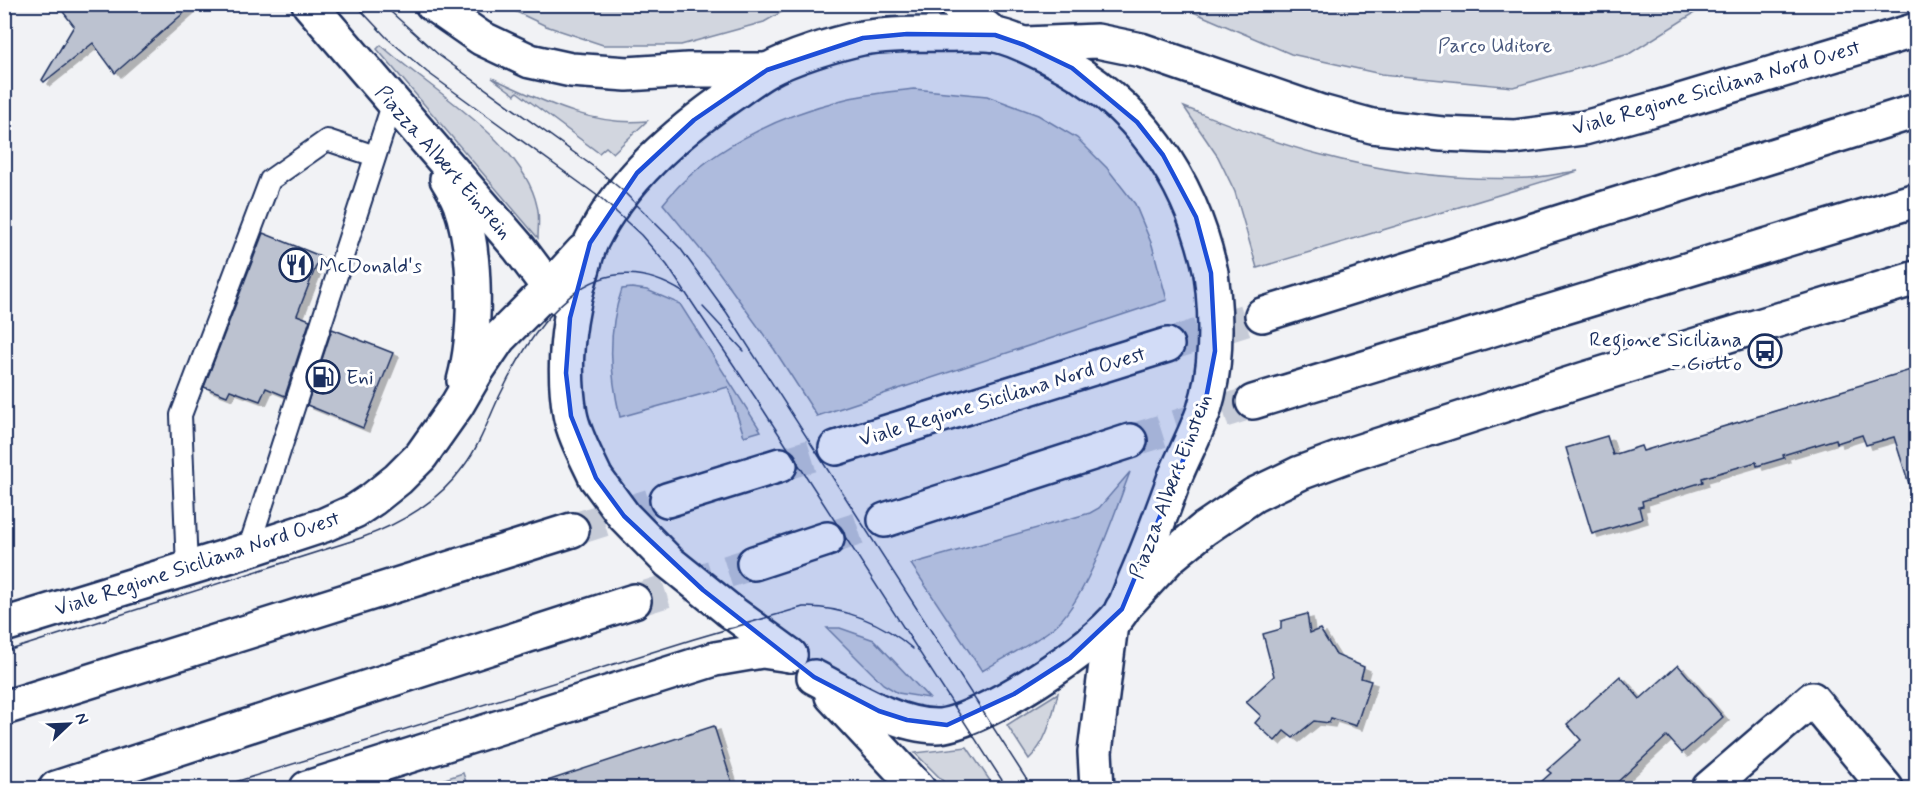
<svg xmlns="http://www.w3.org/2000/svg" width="1921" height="793" font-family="Mynerve,sans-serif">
<defs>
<filter id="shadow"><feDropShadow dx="6" dy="4" stdDeviation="0" flood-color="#0004"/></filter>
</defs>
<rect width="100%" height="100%" fill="#f1f2f5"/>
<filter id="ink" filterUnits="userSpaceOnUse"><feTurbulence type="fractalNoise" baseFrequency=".0167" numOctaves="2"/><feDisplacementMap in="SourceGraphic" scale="12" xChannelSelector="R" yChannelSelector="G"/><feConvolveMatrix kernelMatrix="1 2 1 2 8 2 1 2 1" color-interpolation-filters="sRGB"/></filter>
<g filter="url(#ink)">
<g fill="#d2d6df" stroke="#76829e" stroke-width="1.5">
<path d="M502,5H794L764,22L681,45H603L546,26Z"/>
<path d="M1177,5H1707L1629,54L1513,87L1381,74L1291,54Z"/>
<path d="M381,45C428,89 523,140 537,206C540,216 538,227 538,238L377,49Z"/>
<path d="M492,78C541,100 592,127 647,121L613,153L606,147L599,153L517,92L515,95Z"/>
<path d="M914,89L987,96L1038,115L1077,138L1107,168L1135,204L1152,245L1167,300L817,416L774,349L718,271L663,204C704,151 778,116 842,100C865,94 890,92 914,89Z"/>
<path d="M1184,107C1228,124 1272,142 1318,154C1385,172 1459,181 1528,178C1544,177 1561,173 1578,171L1257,268L1235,192L1218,157Z"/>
<path d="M632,288L647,290L680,304L761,431L744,436L728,387L620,417C610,373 607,332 622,289Z"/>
<path d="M1130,472C1114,514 1087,600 1053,628C1034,643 1004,658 982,671L911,564L1090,513L1099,508Z"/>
<path d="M827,628H840L874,640L929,698L898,693L883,684Z"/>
<path d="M1058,693C1052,717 1047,742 1029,759L1007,725Z"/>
<path d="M967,747L995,788H950L915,753Z"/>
<path d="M463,773L468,788H418Z"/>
</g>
<g fill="#bcc2d0" stroke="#1b2f5e" stroke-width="1.5" filter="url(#shadow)">
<path d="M57,4H194L115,73L93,43L44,82L42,80L74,26Z"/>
<path d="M263,233L320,256L297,315L310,320L285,396L266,388L260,401L230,390L227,396L204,387Z"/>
<path d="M332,329L393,353L363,428L307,405Z"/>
<path d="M1917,368V486L1910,487L1894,437L1866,445L1862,435L1837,443L1836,439L1783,455L1784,458L1757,466L1756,462L1702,478L1703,482L1642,501L1643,506L1639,507L1642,519L1592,534L1566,448L1607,436L1613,455L1641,446L1643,451Z"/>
<path d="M1307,614L1310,633L1320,629L1336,655L1364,667L1361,678L1371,681L1356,726L1331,718L1329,723L1314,721L1293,738L1284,731L1275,741L1255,723L1261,716L1246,702L1274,676L1263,634L1281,629V621Z"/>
<path d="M1678,665L1723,717L1682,753L1667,736L1610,789H1533L1551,773L1547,770L1581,740L1567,724L1620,676L1640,699Z"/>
<path d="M714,726L734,789H542L541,783Z"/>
</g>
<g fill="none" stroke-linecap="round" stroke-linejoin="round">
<g stroke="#c6cbd7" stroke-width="33" stroke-dasharray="33 16" stroke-linecap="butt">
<path d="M1167,345L1262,315"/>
<path d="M1130,441L1253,402"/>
<path d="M780,465L836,448"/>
<path d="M572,530L667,500"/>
<path d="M827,539L885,520"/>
<path d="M634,601L754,563"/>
</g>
<g stroke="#1b2f5e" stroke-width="24">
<g id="lane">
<path d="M248,550L393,102"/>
<path d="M187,569L181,415L270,180L327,140L375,156"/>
</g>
</g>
<g stroke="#1b2f5e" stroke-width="38">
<path id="street" d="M1709,788L1812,699L1886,788"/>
</g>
<g stroke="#1b2f5e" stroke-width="38">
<g id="secondary">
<path d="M309,4L519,248L549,288L565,302"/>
<path d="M432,4L481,38L530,61L571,70L627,74L688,70H767"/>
<path d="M956,4L995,35"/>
<path d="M1026,44L1097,41L1141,50L1321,112L1372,126L1442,134L1514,137L1584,128L1657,108L1916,30"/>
<path d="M447,179C452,187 457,196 460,204C477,252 477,333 464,381"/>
<path d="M596,478C587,458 574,436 570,414C562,366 568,317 582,271C585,261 587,250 592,240C623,179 675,134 731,95C742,87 754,78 766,71C791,57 834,44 862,38C887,34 912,34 937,34C956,35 978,32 996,35C1015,39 1033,49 1051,58C1138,101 1191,179 1211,273"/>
<path d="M1122,609L1170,557L1204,529L1254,495L1300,473L1354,453L1585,379L1916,278"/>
<path d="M730,611L790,655"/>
<path d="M4,625L248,550L324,525L355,511L373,499L398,479L421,456L457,405L478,369L499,338L549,288L583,251"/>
<path d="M814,677C849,695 895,726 936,726C976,726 1103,644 1123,609C1128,599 1132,586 1137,575C1151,543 1163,510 1175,477"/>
<path d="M832,696L918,788"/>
<path d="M307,788L715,659L762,651L790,655"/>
<path d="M1097,788L1095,752L1111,624"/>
</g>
</g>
<g stroke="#1b2f5e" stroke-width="38">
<g id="primary">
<path d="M1262,315L1916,111"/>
<path d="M1253,402L1916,200"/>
<path d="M836,448L1167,345"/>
<path d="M667,500L780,465"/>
<path d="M885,520L1130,441"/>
<path d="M754,563L827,539"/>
<path d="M4,708L572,530"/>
<path d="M56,788L634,601"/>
</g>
</g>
<use href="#lane" stroke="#fff" stroke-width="20"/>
<use href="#street" stroke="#fff" stroke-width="33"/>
<use href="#secondary" stroke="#fff" stroke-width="33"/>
<use href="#primary" stroke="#fff" stroke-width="33"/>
<g stroke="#1b2f5e" stroke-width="1.5">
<path d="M355,4L387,38L427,72L602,199L641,235L667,265L755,397L1007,788"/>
<path d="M382,4L440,56L594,167L622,190L680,248L727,313L1032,788"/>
<path d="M703,307L744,351"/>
<path d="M4,652L361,538C402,523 438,502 464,466C480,445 488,420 499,397C534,324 593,235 684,293"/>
<path d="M216,788L694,639L803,607C842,606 884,623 913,649"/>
</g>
<g stroke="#1b2f5e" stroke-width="38" stroke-linecap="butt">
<g id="secondary-bridge">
<path d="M1175,477C1184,455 1196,433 1204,410C1218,365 1217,318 1211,273"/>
<path d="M596,478L624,516L669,562L730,611"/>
</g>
</g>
<use href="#secondary-bridge" stroke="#fff" stroke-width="33"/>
</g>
</g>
<path fill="#1d4ed8" fill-opacity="0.2" stroke="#1d4ed8" stroke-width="4.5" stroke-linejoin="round" d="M907,34L995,35L1024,45L1072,68L1137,122L1163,155L1196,217L1211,273L1215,351L1204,409L1122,609L1070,658L1014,694L947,725L907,720L879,711L814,677L703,590L624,516L596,478L571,416L566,373L570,318L590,243L637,173L694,120L767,70L863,38Z"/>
<defs>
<g id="restaurant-ring" transform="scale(1.725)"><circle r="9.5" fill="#fff" stroke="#1b2f5e" stroke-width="1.5"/><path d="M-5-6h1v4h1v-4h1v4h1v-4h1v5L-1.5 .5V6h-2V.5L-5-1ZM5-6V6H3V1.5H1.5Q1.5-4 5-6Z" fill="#1b2f5e"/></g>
<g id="bus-ring" transform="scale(1.725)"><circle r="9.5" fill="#fff" stroke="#1b2f5e" stroke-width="1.5"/><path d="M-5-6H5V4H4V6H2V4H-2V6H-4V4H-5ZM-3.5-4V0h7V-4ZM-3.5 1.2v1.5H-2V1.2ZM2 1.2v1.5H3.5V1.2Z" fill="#1b2f5e"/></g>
<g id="fuel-ring" transform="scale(1.725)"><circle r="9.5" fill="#fff" stroke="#1b2f5e" stroke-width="1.5"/><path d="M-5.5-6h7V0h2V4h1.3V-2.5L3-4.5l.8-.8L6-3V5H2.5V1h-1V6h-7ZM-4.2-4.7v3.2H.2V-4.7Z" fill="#1b2f5e"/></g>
</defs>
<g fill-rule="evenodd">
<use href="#restaurant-ring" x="296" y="265"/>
<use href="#bus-ring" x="1765" y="351"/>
<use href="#fuel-ring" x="323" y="377"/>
</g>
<g text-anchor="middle" stroke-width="6" stroke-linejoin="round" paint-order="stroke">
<g font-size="21" fill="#49597e" stroke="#fff">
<text x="1495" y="52">Parco Uditore</text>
</g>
<g font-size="21" fill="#1b2f5e" stroke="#fff">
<text transform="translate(1716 87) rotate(-16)" y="7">Viale Regione Siciliana Nord Ovest</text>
<text transform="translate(444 162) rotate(49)" y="7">Piazza Albert Einstein</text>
<text transform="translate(1002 396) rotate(-17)" y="7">Viale Regione Siciliana Nord Ovest</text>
<text transform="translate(1170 486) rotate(-69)" y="7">Piazza Albert Einstein</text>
<text transform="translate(197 563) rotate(-18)" y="7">Viale Regione Siciliana Nord Ovest</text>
</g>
<g font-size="21" fill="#1b2f5e" stroke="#fff" text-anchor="start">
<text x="319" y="272">McDonald's</text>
<text x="1742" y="346" text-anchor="end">Regione Siciliana<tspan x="1742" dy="24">- Giotto</tspan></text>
<text x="346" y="384">Eni</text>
</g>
</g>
<rect width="1921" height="793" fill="none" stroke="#fff" stroke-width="24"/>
<rect x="12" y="12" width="1897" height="769" fill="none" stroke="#1b2f5e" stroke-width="2" filter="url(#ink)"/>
<g transform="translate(69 724) rotate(67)" stroke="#ffffff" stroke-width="4.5" paint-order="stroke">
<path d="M0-4.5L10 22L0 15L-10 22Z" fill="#1b2f5e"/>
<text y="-9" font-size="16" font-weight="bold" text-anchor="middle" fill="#1b2f5e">N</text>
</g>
</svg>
